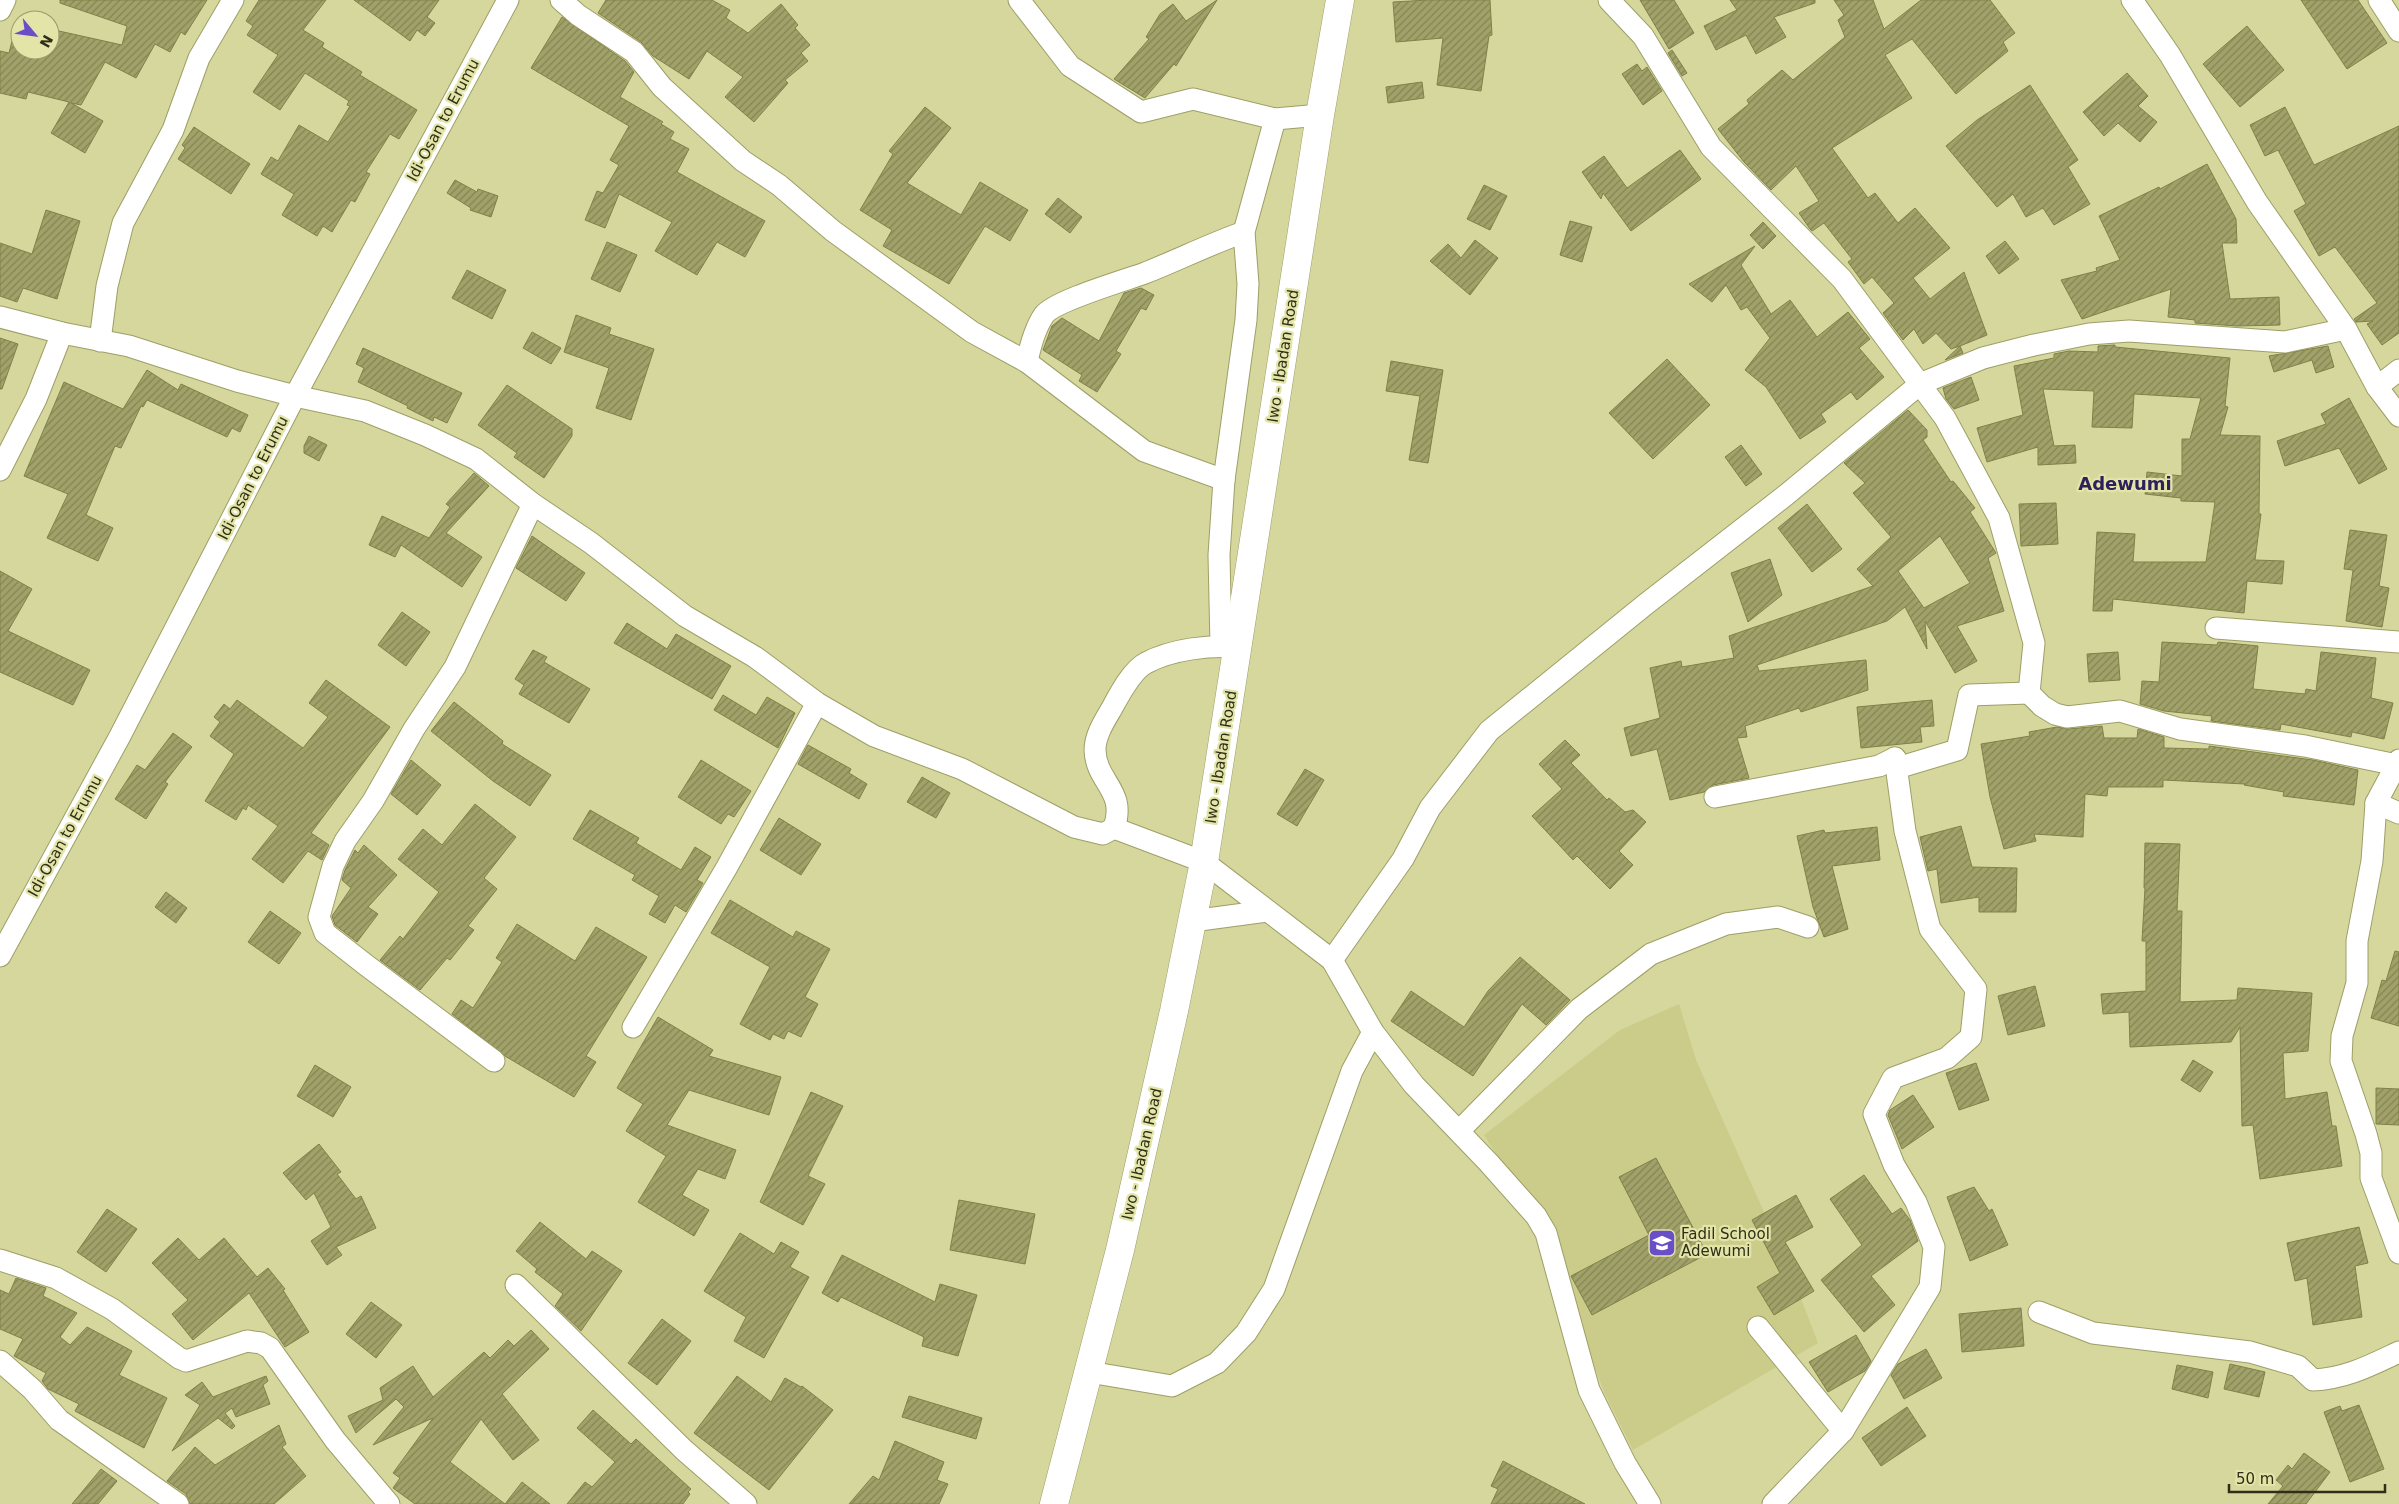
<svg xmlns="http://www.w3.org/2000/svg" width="2399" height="1504" font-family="'DejaVu Sans',sans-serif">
<defs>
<pattern id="building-hatch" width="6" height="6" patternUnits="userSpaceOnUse" patternTransform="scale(1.25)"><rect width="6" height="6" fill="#a1a269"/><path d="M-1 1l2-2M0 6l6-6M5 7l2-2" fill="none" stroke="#848455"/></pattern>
</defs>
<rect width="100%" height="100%" fill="#d5d79c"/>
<path fill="#cbcc89" d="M1679,1004L1696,1060L1790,1270L1818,1343L1633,1450L1605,1394L1536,1216L1484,1135L1620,1030Z"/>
<g fill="url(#building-hatch)" stroke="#808148" fill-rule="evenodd">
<path d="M60,0H207L185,35L181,32L170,52L155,44L136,78L105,62L81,105L71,103L103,121L85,153L51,133L69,102L28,92L26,99L0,93V51L9,53L17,21L20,22V50H50V29L122,45L127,26L60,3Z"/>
<path d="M259,0H326L303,30L324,43L322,47L362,72L360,75L417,110L399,139L390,134L366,172L370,174L355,202L351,200L332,232L323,226L317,236L282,215L294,194L261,174L271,157L278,161L299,125L328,142L350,106L347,105L349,101L305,73L280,110L253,92L278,55L247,35L253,26L246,21Z"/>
<path d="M354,0H439L427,17L435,23L425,36L417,30L410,41Z"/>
<path d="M606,0H712L730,10L726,18L748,33L781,4L798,25L795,28L810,45L801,53L808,61L785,80L788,83L754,122L725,97L743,77L707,51L689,79L653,56L641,42L598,13Z"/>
<path d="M1217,0L1176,66L1174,64L1145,98L1114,79L1149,39L1146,37L1160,14L1173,4L1186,21Z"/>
<path d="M1428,0H1490L1492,35L1489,36L1481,91L1437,85L1443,38L1396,42L1393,2Z"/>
<path d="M1640,0H1674L1694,33L1669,49Z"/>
<path d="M1730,0H1815V3L1774,17L1786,37L1756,54L1746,35L1716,50L1704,26L1737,10Z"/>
<path d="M1834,0H1873L1884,29L1921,0H1990L2015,33L2003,42L2008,51L1956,94L1912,39L1885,55L1912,98L1832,148L1868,198L1875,193L1898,223L1915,208L1950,248L1913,278L1930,299L1964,272L1987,335L1960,346L1963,353L1945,360L1960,346L1951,349L1936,333L1923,344L1914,329L1903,340L1883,313L1894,303L1872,277L1864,284L1848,262L1852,259L1824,223L1812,231L1810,229L1799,213L1819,201L1796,166L1771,190L1744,162L1718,129L1749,104L1747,100L1782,70L1793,80L1845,37L1838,20L1844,15Z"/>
<path d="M2301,0H2358L2387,43L2347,69Z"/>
<path d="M562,17L625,61L634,72L620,97L663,122L661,124L674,132L670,139L689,149L677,172L765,221L745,257L717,242L697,275L655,251L672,222L619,194L605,228L585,220L597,191L603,193L619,165L610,160L629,126L531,68Z"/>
<path d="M2247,26L2284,70L2240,107L2203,64Z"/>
<path d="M1672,50L1687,73L1682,76L1668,53Z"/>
<path d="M1637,64L1642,71L1647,67L1662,91L1643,105L1622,74Z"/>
<path d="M2127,73L2148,96L2138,106L2157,122L2140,142L2118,123L2104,136L2083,112Z"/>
<path d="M1422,82L1424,98L1388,103L1386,87Z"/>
<path d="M2030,85L2078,160L2068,167L2090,204L2054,225L2043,208L2026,217L2013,194L1997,207L1946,146L1977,120Z"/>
<path d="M925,107L951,128L907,183L961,215L980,182L1028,210L1010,241L985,226L949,284L883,246L892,230L860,210L893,154L889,151Z"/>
<path d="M2285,107L2314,165L2399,126V333L2382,345L2367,324L2373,321L2356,322L2354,319L2377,303L2335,247L2319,256L2294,211L2306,204L2278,150L2265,156L2250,125Z"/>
<path d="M194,127L250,164L231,194L178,159L185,148L182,145Z"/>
<path d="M1680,150L1701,179L1631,231L1603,193L1601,199L1582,172L1604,156L1627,188Z"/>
<path d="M2207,164L2236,219L2237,243H2222L2230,299L2279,297L2280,325L2237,326L2195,323V320L2168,317L2171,289L2082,319L2061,280L2097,271L2096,268L2120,260L2099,216L2159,187L2160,189Z"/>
<path d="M455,180L477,192L478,189L498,196L491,217L470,210L471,208L447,193Z"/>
<path d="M1484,185L1507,196L1490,230L1467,219Z"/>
<path d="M1058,198L1082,217L1070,233L1045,214Z"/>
<path d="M46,210L80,221L57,299L23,288L17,302L0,296V243L32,254Z"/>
<path d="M1570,221L1592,227L1582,262L1560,255Z"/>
<path d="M1763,222L1776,236L1763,249L1750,235Z"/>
<path d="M1475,240L1498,258L1470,295L1430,261L1448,244L1461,258Z"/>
<path d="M2005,241L2019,259L1999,274L1986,256Z"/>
<path d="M607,242L637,255L620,292L591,279Z"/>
<path d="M1755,246L1741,265L1771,314L1790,300L1817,337L1848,312L1870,339L1859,348L1884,377L1857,400L1851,392L1821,414L1826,422L1800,439L1766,387L1745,370L1770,338L1747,307L1741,310L1726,285L1712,302L1689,284Z"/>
<path d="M467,270L506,290L492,319L452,298Z"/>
<path d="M1141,288L1154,295L1146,310L1141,308L1116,351L1121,354L1097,392L1079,381L1082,375L1043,350L1052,326L1062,318L1099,341L1124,293Z"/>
<path d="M576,315L611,328L609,334L654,349L631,420L596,408L609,368L564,352Z"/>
<path d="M532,332L561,348L551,364L523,348Z"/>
<path d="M0,338L18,344L2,389H0Z"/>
<path d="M2115,345V347L2230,358L2225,406L2228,407L2220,435L2260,436L2259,514H2261L2255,560L2284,561L2282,584L2247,581L2244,613L2113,599L2112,611H2093L2097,532L2135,534L2133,562H2206L2215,502L2181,501V498L2145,494L2147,472L2182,476V439H2190L2201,398L2134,394L2132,428L2092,427L2094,391L2043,389L2054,446L2075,445L2076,463L2038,465V447L1987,462L1977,428L2023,415L2014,366L2054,358V354L2069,351L2098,352V346Z"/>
<path d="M2328,346L2334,367L2316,373L2312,360L2274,372L2269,356Z"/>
<path d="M363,348L462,393L447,423L434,417L433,421L407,408L408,406L358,382L364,368L356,364Z"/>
<path d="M1667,359L1710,405L1653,459L1609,413Z"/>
<path d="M1391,361L1443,370L1428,463L1409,460L1420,396L1386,391Z"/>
<path d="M147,370L178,390L181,384L248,415L240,432L232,428L227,437L147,400L143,407L141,406L121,448L115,446L86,515L113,528L98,561L47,538L68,494L24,476L64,382L123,409Z"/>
<path d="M1971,377L1979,400L1954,409L1946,399L1943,388Z"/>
<path d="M507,385L572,429V436L544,478L514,457L517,453L478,425Z"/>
<path d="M2349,398L2387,469L2359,484L2339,448L2285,466L2277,441L2326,424L2321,414Z"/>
<path d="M1908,410L1927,430V437L1923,440L1951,482L1953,481L1975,508L1970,512L1996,553L1988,558L2004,611L1957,626L1977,661L1955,673L1925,621L1927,649L1905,607L1887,621L1757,665L1759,671L1866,660L1868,690L1801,712L1799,708L1745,726L1747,737L1737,738L1749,778L1713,785L1704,792L1670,800L1657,749L1631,756L1624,728L1660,718L1650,668L1681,661L1682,667L1734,658L1729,636L1873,586L1857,569L1891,537L1853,493L1865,483L1844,463ZM1940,536L1970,583L1924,608L1898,571Z"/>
<path d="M309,436L327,445L319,461L304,453V446Z"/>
<path d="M1741,445L1762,474L1746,486L1725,457Z"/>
<path d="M474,473L489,486L446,533L482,557L462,587L401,545L395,557L369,545L382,516L429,538L450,507L446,504Z"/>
<path d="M2056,503L2058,544L2021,546L2019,504Z"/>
<path d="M1807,504L1842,549L1812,572L1778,528Z"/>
<path d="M2350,530L2387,535L2379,586L2389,588L2382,627L2346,621L2353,570L2344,569Z"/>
<path d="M532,536L585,573L566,601L516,568Z"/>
<path d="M1770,559L1782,595L1748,622L1731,573Z"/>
<path d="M0,571L32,589L8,631L90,670L73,705L0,672Z"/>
<path d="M402,612L430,632L406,666L378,645Z"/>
<path d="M627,623L667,649L676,634L731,666L712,699L614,643Z"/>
<path d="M2162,642L2217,645L2218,642L2258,646L2253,689L2305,694L2306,689L2316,691L2321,652L2376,658L2371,698L2393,703L2384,739L2352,732L2351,737L2281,724L2280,730L2211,721L2212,716L2164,711L2140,704L2142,681L2159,682Z"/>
<path d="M533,650L547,657L544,662L590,689L569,723L519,694L524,685L515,679Z"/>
<path d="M2118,652L2120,680L2089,682L2087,654Z"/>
<path d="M326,680L390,727L311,833L329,845L322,860L308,851L283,883L252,859L278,826L248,805L246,810L243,808L236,820L205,801L234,754L210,736L220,722L214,717L224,704L230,709L237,700L303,748L328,717L309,703Z"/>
<path d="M723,695L756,715L767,697L795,713L778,748L714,710Z"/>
<path d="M1932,700L1934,726L1920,727L1922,742L1861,748L1857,707Z"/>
<path d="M454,702L503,741L502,744L551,775L530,806L493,781L431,731Z"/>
<path d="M2102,726L2104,738H2137L2138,729L2164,737V748L2209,749V746L2313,760L2358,770L2354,805L2283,796L2284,792L2244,785L2245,784L2163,780V787H2108L2107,796L2085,794L2083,837L2034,834L2036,841L2004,849L1990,797L1981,744L2030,736L2029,732L2057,727L2068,729Z"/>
<path d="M173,733L192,747L165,782L168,784L146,819L115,799L137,765L145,770Z"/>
<path d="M1565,740L1580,755L1571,763L1607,800L1609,798L1625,812L1633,810L1646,822L1619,851L1633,865L1610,889L1577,856L1573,860L1532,816L1562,789L1539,764Z"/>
<path d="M808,745L851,769L849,773L867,784L859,799L798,764Z"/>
<path d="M411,760L441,785L417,815L391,794Z"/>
<path d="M701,760L751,791L734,817L728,814L721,824L678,797Z"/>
<path d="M1305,769L1324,780L1297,826L1277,814Z"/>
<path d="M922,777L950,793L936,818L907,802Z"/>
<path d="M475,804L516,837L484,878L497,889L468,926L474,930L450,960L447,958L420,990L380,960L400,936L403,939L439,892L398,859L423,829L442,845Z"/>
<path d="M590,810L639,838L636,843L681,870L695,847L711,857L697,880L703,883L686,912L675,905L665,923L649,914L659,896L632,880L635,875L573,839Z"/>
<path d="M779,818L821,844L801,875L760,850Z"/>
<path d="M1961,826L1972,867L2017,868L2016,912H1979V897L1941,903L1937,869L1928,871L1920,837Z"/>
<path d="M1877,827L1880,860L1832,866L1848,929L1824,937L1813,907L1797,836L1824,830L1825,833Z"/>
<path d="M2145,843L2180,844L2177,911H2182L2180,1002L2237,1000L2238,988L2312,993L2308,1051L2283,1053L2285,1099L2327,1092L2332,1126H2336L2342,1166L2260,1179L2253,1125L2242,1126L2240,1027L2231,1042L2130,1047L2129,1012L2103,1014L2101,994L2146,991V941H2142L2145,888H2144Z"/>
<path d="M364,845L397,875L368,907L378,914L357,942L335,925L332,916L351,888L342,880L345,870L355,850L358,853Z"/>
<path d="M166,892L187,908L176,923L155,907Z"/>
<path d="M730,900L793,937L796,931L830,949L805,997L818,1004L801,1037L788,1031L784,1039L773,1034L770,1040L740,1024L770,967L711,933Z"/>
<path d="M270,911L301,933L279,964L248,942Z"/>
<path d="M517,924L575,961L596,927L647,957L586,1056L596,1062L574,1097L505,1056L452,1014L461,1000L473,1008L502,962L496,958Z"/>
<path d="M2395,951L2399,952V1026L2371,1018L2382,980L2386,981Z"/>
<path d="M1520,957L1570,1000L1546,1025L1522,1004L1473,1076L1391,1021L1411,991L1464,1027L1488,991Z"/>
<path d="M2035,986L2045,1026L2008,1035L1998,996Z"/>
<path d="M658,1017L713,1050L709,1056L781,1077L769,1115L689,1090L667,1125L736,1150L725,1179L698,1169L682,1195L709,1210L694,1236L638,1202L666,1156L626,1131L643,1104L617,1088Z"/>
<path d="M2193,1060L2213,1072L2200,1092L2181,1080Z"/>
<path d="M1976,1063L1989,1100L1959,1110L1946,1073Z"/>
<path d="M315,1065L351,1087L333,1117L297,1096Z"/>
<path d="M2376,1088L2399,1089V1125L2376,1124Z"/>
<path d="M811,1092L843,1106L808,1176L825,1184L803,1225L760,1202Z"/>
<path d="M1913,1095L1934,1127L1902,1149L1888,1115L1890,1110Z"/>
<path d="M319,1144L341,1172L337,1174L356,1199L361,1196L376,1228L336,1247L342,1255L327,1265L311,1241L331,1227L314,1193L306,1200L283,1173Z"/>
<path d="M1656,1158L1707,1254L1592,1315L1571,1276L1649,1235L1619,1177Z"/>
<path d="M1864,1175L1892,1214L1901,1208L1910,1220L1918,1241L1871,1276L1895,1305L1864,1332L1821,1280L1862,1245L1830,1199Z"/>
<path d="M1974,1187L1989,1211L1992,1209L2008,1245L1970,1261L1947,1197Z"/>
<path d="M1796,1195L1813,1227L1785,1242L1814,1291L1774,1315L1757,1287L1780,1273L1752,1220Z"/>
<path d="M959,1200L1035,1214L1025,1264L950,1250Z"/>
<path d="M107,1209L137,1229L106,1272L77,1252Z"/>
<path d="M540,1222L586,1259L592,1251L622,1271L581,1331L555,1306L563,1294L535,1272L537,1269L516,1251Z"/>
<path d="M2359,1227L2368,1263L2355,1266L2362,1317L2313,1325L2307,1278L2295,1281L2287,1243Z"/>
<path d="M740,1233L774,1254L781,1242L799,1252L790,1267L809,1277L764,1358L734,1341L746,1317L704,1291Z"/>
<path d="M178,1238L199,1260L224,1238L257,1277L268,1268L285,1289L283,1290L309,1332L285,1347L249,1293L193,1340L172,1314L188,1300L152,1263Z"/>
<path d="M842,1255L935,1302L940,1284L977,1295L958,1356L922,1346L924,1337L841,1297L838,1302L822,1293Z"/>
<path d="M16,1278L46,1288L43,1296L77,1313L60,1337L70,1345L87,1327L132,1351L119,1375L167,1398L144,1448L75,1411L79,1404L48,1389L42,1381L46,1373L14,1356L23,1339L0,1329V1290L9,1294Z"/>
<path d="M371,1302L402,1325L376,1358L346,1334Z"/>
<path d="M2021,1308L2024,1346L1962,1352L1959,1314Z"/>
<path d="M662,1319L691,1341L657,1385L628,1363Z"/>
<path d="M531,1330L549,1349L502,1394L539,1440L513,1460L481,1419L450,1462L505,1504L522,1482L550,1504H415L393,1488L400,1478L393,1473L433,1418L373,1445L404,1407L396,1399L356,1433L348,1416L383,1400L380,1388L413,1366L433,1397L484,1352L490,1358L508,1340L514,1346Z"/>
<path d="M1856,1335L1871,1361L1865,1371L1828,1392L1809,1362Z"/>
<path d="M1926,1349L1942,1378L1904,1399L1891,1375L1898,1364Z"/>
<path d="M2230,1364L2265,1372L2259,1397L2224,1389Z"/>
<path d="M2177,1365L2213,1372L2208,1398L2172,1389Z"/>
<path d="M266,1376L268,1381L263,1385L270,1404L236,1417L232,1408L225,1413L235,1426L232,1429L218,1418L172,1451L200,1405L185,1395L202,1382L213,1397Z"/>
<path d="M737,1376L771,1402L785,1378L801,1387L802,1386L833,1410L769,1490L694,1433Z"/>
<path d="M909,1396L982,1418L976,1439L902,1417Z"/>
<path d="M2359,1405L2384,1469L2350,1482L2324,1412L2340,1406L2342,1411Z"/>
<path d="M1907,1407L1926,1436L1881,1466L1862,1438Z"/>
<path d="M593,1410L631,1444L636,1439L691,1489L688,1492L690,1494L683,1504H567L585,1482L592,1487L615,1462L577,1428Z"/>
<path d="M279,1425L286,1444L282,1447L306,1476L274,1504H190L186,1494L167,1481L195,1447L215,1465Z"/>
<path d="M895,1441L944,1462L937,1480L948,1484L939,1504H849L873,1476L879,1480Z"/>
<path d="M2304,1453L2330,1472L2306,1504H2268L2283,1486L2276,1480L2288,1465L2292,1469Z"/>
<path d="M1503,1461L1585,1504H1491L1498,1489L1491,1486Z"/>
<path d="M101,1469L117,1481L98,1504H72Z"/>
</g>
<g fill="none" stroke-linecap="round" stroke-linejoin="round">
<g stroke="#9e9f66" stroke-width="23">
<g id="street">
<path d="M561,0L578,15L634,52L662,87L743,161L779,185L833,231L972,332L1027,362L1144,451L1224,480"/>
<path d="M1019,0L1070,66L1141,112L1193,99L1275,119L1320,115"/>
<path d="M1609,0L1643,36L1711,147L1842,279L1945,418L1999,518L2034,643L2029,693L2042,706L2055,714L2067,717L2120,711L2180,729L2305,746L2397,765"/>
<path d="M2132,0L2170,55L2257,202L2346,329L2377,387L2399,416"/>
<path d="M2379,0L2399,31"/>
<path d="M0,10L5,0"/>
<path d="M0,317L62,333L129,346L237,381L295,396L365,411L425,435L476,459L533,504L591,543L685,616L755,657L817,703L874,736L962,769L1074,827L1103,834L1114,828C1127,790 1096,783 1095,750C1095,735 1105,720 1112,708C1119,695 1132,670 1146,663C1172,649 1209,645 1238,647"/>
<path d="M100,341L107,286L123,223L173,130L199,58L233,0"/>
<path d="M1027,362C1030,347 1035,328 1044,315C1054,301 1126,280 1145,273C1178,260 1210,244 1244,232"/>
<path d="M2377,387L2399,370"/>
<path d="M0,470L36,399L62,333"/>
<path d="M2216,628L2399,642"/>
<path d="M1221,646L1219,555L1224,480L1246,320L1248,284L1244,232L1275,119"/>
<path d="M2399,760L2376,803L2372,861L2357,941V983L2342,1036L2341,1061L2366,1134L2371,1153V1178L2399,1253"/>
<path d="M1715,797L1879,766L1895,758L1897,768L1957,750L1969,695L2029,693"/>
<path d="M2376,803L2399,813"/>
<path d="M1114,828L1204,862L1332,960L1373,1032L1414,1085L1488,1162L1536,1216L1546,1233L1589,1390L1625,1463L1650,1504"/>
<path d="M1192,921L1267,911"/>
<path d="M0,956L120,736L295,396L508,0"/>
<path d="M1332,960L1403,859L1430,808L1489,731L1646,604L1786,495L1920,384L1983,358L2034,345L2089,334L2129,331L2285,342L2346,329"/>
<path d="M633,1027L727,867L817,703"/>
<path d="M494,1061L366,965L325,933L319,917L333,866L345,841L373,801L414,729L455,667L533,504"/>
<path d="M1459,1131L1579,1009L1651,954L1726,924L1778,917L1808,927"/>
<path d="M0,1260L56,1278L112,1309L179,1358L186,1361L247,1341L261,1343L270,1348L335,1440L389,1504"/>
<path d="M516,1285L684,1450L746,1504"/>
<path d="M2039,1312L2093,1333L2250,1352L2298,1366L2313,1380C2345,1379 2371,1365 2399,1352"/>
<path d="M1758,1327L1843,1431"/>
<path d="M0,1361L32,1389L59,1420L178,1504"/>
<path d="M1089,1372L1172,1386L1217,1363L1246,1333L1274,1289L1352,1071L1373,1032"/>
<path d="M1773,1504L1843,1431L1930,1287L1934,1247L1916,1202L1894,1165L1874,1114L1893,1078L1947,1058L1971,1037L1976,989L1930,929L1905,831L1895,758"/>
</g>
</g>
<g stroke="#9e9f66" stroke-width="29">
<path id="primary" d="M1054,1504L1120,1250L1174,1011L1204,862L1320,115L1340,0"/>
</g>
<use href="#street" stroke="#fff" stroke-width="21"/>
<use href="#primary" stroke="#fff" stroke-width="28"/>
</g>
<defs>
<g id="school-square" transform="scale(1.4375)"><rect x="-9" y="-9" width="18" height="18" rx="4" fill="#694ec7" stroke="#e2e4a8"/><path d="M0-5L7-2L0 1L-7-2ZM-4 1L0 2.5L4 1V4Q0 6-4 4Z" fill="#fff"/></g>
</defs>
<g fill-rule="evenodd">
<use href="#school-square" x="1662" y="1243"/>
</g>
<g text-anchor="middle" stroke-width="4.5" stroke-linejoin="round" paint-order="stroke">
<g font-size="15" fill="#2f2f17" stroke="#e2e4a8">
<text transform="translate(443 120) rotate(-62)" y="5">Idi-Osan to Erumu</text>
<text transform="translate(1283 356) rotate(-81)" y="5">Iwo - Ibadan Road</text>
<text transform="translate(253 478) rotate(-63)" y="5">Idi-Osan to Erumu</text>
<text transform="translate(1221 757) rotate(-81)" y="5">Iwo - Ibadan Road</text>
<text transform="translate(65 836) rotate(-61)" y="5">Idi-Osan to Erumu</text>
<text transform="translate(1142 1154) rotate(-77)" y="5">Iwo - Ibadan Road</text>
</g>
<g font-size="15" fill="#2f2f17" stroke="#e2e4a8" text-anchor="start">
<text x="1681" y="1239">Fadil School<tspan x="1681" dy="17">Adewumi</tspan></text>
</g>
<g font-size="18" font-weight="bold" fill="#2e205b" stroke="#e2e4a8">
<text x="2125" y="490">Adewumi</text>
</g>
</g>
<g transform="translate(35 35) rotate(119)"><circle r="24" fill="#e2e4a8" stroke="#9a9c6e"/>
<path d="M0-4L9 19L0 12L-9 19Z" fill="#694ec7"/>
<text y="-8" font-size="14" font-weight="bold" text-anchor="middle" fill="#2f2f17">N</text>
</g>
<path d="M2229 1484v8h156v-8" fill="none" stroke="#2f2f17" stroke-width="2.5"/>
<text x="2236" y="1484" font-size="15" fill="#2f2f17" stroke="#e2e4a8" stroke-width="4" paint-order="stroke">50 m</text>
</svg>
